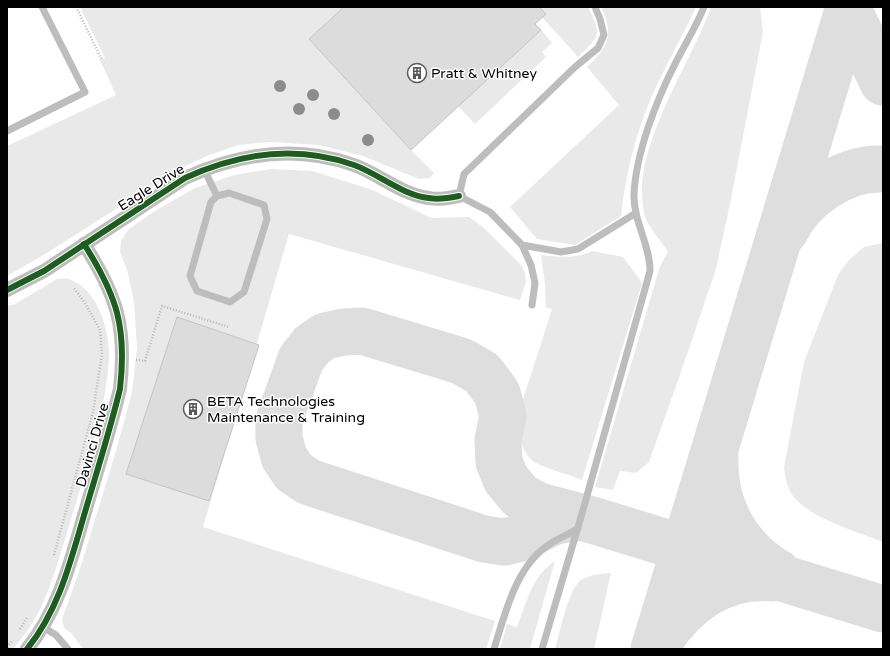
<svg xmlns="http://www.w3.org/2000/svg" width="890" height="656" font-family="'Varela Round',sans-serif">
<rect width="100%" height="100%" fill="#fff"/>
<g fill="#e9e9e9">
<path d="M80,7H344L309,39L411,150L434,173L430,178L419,179L363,156L319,145L269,142L238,145L207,156L179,169L42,256L7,276V146L116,95L100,60L105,58Z"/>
<path d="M539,7H588C602,35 600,36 578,57L542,17L545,14Z"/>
<path d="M601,7H696C681,40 662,71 649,103C634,139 625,179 621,216L575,245L537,239L510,207L619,105L587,67C608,48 615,35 601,7Z"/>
<path d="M711,7H760L763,32L730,204L716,269L683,366L649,462L636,473L620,471L613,490L595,487L660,266L668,252C662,242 648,227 645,216C628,151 690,67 711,7Z"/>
<path d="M541,30L552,43L542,52L546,57L475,124L458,106Z"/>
<path d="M272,169L312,171L370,189L432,218L469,217L484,228L521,265L525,273L526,282L520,300L289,234L203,527L495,621L486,649H83L72,634L64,628L62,619L79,572L116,451L132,392L137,348L134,301L127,270L120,252L121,241L128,230L153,212L195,188L234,175Z"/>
<path d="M883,243V542C856,531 811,519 793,496C787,488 785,476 784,467L804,362L838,275L849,260L864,247Z"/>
<path d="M592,251L623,257L642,283L582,480C567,474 550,470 536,463C520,454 517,428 519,412L552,309L546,308L545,284L541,255C559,257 576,259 592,251Z"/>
<path d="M57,279C60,279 65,278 69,279C98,289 110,331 109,358C106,407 90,453 77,500C66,534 57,570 43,603C35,620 25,635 13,649H7V306L15,304Z"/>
<path d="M555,561L530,649H500L507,624L517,627C526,604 533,574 555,561Z"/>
<path d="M611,573L594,649H555C560,633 568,589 581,580C591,574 600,574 611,573Z"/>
</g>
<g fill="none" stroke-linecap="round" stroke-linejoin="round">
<g stroke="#dedede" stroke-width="47">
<path d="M847,7L883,82"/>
<path d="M785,231C801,197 844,167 883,169"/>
<path d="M715,457C713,506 736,548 778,573"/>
<path d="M581,517L555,521L521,538L504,542L484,539L309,482L294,472L284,457L279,438V420L301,359L312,345L325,336L344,332L362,331L461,361L482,373L497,393L503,416L498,440L499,462L506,479L520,496L539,506L592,520L883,609"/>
<path d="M660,640C686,601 724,574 773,578"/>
<path d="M654,649L849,7"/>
</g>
</g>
<g fill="#dcdcdc" stroke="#c4c4c4">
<path d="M344,7H539L546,14L535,24L541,30L411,150L309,39Z"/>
<path d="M177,317L259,345L209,501L126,474Z"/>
</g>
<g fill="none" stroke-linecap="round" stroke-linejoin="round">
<g stroke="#b8b8b8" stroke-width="2.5" stroke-dasharray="1 2" stroke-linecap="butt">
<path d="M76,7L102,60"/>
<path d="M136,360L145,361L162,306L229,327"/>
<path d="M54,555L93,412L102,354L100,330L85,303L73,287"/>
<path d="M20,629L27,618"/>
<path d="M7,647L13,640"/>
</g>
<g stroke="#bdbdbd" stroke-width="7">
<path d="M7,131L85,92L42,7"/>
<path d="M204,169L217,196L211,202L190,276L197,291L230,302L244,292L267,219L264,205L229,193L217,196"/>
<path d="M522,245L561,252L578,249L636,213"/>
<path d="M532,305L535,283L531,265L522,245L490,212L459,196L464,174L575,67L598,48L604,35L600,19L595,7"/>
<path d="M43,627L56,635L68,649"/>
<path d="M494,649C505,614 516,565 550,544C558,538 568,535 577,529"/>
<path d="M542,649L581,517L650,271C650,244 633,221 634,194C636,153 656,101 675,64C685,44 696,27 704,7"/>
</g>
<g stroke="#bdbdbd" stroke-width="14">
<path d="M7,290L44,271L185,178C239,153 297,145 354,165C379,174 402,195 429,198C439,200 449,198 459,196"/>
<path d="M27,649C59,610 71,560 85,512C97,471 110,430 120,389C127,327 117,296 84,244"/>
</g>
<g stroke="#fff" stroke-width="8">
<g id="cycleway">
<path d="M7,290L44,271L185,178C239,153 297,145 354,165C379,174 402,195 429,198C439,200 449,198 459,196"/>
<path d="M27,649C59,610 71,560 85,512C97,471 110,430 120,389C127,327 117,296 84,244"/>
</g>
</g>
<use href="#cycleway" stroke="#1b5e20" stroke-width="6"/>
</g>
<g fill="#8c8c8c">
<circle cx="280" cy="86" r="6"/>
<circle cx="313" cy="95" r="6"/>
<circle cx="299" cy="109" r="6"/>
<circle cx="334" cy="114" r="6"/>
<circle cx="368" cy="140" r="6"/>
</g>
<defs>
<g id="building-ring" transform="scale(1)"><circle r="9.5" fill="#fff" stroke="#595959" stroke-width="1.5"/><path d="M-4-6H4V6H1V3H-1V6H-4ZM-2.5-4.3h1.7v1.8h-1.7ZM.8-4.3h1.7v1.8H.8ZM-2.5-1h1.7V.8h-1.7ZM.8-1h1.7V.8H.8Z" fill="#595959"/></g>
</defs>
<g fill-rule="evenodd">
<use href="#building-ring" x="417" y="73"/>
<use href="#building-ring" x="193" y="409"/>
</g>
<g text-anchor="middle" stroke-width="3" stroke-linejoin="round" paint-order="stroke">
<g font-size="14" fill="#000" stroke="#fff" text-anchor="start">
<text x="431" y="78">Pratt &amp; Whitney</text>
<text x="207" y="406">BETA Technologies<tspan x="207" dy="16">Maintenance &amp; Training</tspan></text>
</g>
<g font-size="14" fill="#000" stroke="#fff">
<text transform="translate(151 187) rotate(-32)" y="5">Eagle Drive</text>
<text transform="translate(92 445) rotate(-74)" y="5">Davinci Drive</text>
</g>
</g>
<rect width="890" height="656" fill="none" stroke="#000000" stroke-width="16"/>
</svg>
